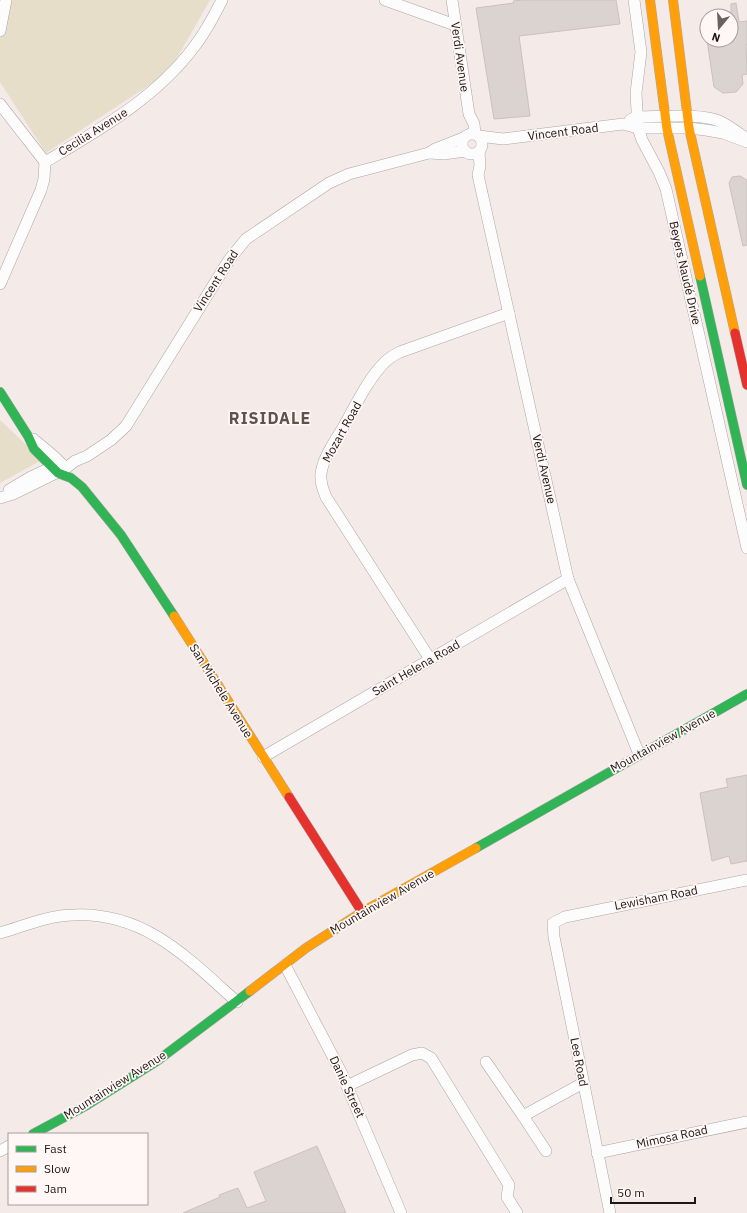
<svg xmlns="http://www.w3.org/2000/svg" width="747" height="1213" font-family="'IBM Plex Sans',sans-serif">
<rect width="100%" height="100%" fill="#f4eae8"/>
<g fill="#e7deca">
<path d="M5,0H210L169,72L46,153L0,82V28Z"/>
<path d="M0,420L42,460L0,483Z"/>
</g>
<g fill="#dbd3d0" stroke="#c9c2bf">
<path d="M524,0H616L620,24L519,36L530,116L494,119L476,8L514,3L513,1Z"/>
<path d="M736,3L739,22L747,21V45H746L747,74L742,75L743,84L736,92L723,93L714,87L707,40H731V4Z"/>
<path d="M740,176L747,180V245L743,246L729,183L732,177Z"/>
<path d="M747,775V861L731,864L729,856L712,861L700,793L728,787L726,779Z"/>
<path d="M317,1146L346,1213H183L220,1197L219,1195L238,1188L247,1208L266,1201L254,1172Z"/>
</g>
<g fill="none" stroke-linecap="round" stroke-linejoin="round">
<g stroke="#aca5a4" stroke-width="12">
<g id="street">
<path d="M385,0L455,25"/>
<path d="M452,0L469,114L474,124L475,134"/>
<path d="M634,0L641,52L636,93L638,128L642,140L659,172L666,189L747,548"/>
<path d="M0,31L6,0"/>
<path d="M0,104L45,162"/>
<path d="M630,120L636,117C657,117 702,113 719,121C728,125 735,131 743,136"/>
<circle cx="472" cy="144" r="10"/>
<path d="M479,136L503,139L623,124L638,128H689L706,130L723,133L747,142"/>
<path d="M479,152L480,166L478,175L568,579L639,754"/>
<path d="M430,153L444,154L465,151"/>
<path d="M0,284L41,190L44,179L45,162C99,130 156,98 194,47C205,33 214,16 222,0"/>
<path d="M33,439L50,453L65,467"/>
<path d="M9,490L31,477L57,465"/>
<path d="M0,498L13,494L66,468L75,461L87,456L111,440L126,426L229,260L246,239L329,183L349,174L429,153L435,149L463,138"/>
<path d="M430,659L326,497C323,490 320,482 321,474C323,456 337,439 345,424C357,403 368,379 385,362C390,357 394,355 400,352L509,313"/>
<path d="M263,757L568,579"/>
<path d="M0,933C24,926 49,915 74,915C145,912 188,958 237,1002"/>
<path d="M285,965L341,1072L401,1213"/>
<path d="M486,1062L523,1116L583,1083"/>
<path d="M347,1086L412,1055L422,1053L431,1058L509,1185L507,1197L517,1213"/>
<path d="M523,1116L546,1151"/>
<path d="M0,1151L9,1146"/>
<path d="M597,1153L747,1122"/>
<path d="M610,1213L554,937L553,923L565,917L747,880"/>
</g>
</g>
<g stroke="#aca5a4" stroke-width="10">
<g id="fast">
<path d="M700,276L747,485"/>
<path d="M0,392L28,436L34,449L58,473L71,478L82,487L121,535L174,616"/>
<path d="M476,848L747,694"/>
<path d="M33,1134L87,1105L157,1061L250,991"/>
</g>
</g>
<g stroke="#aca5a4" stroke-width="10">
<g id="slow">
<path d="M650,0L667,129L700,276"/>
<path d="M673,0L689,128L735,333"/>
<path d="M174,616L289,797"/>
<path d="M250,991L306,948L362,912L476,848"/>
</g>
</g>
<g stroke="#aca5a4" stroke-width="10">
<g id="jam">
<path d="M735,333L747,385"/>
<path d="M289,797L362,912"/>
</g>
</g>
<use href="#street" stroke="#fdfcfc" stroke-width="11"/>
<use href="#fast" stroke="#30b455" stroke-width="9"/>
<use href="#slow" stroke="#ff9f0a" stroke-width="9"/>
<use href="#jam" stroke="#e5322d" stroke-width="9"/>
</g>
<g text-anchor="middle" stroke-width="3.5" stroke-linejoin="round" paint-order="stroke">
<g font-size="12" fill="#1d1715" stroke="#fff7f5">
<text transform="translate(460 57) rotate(82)" y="4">Verdi Avenue</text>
<text transform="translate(93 132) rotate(-32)" y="4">Cecilia Avenue</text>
<text transform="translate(563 132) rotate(-7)" y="4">Vincent Road</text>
<text transform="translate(685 273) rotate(77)" y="4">Beyers Naudé Drive</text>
<text transform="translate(216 281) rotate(-57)" y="4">Vincent Road</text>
<text transform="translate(342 432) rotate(-61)" y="4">Mozart Road</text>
<text transform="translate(544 469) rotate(77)" y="4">Verdi Avenue</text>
<text transform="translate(416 668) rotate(-30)" y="4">Saint Helena Road</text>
<text transform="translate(221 691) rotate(58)" y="4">San Michele Avenue</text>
<text transform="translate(663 741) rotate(-29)" y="4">Mountainview Avenue</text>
<text transform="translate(656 898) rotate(-11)" y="4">Lewisham Road</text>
<text transform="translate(382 902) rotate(-30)" y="4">Mountainview Avenue</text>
<text transform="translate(579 1062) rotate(79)" y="4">Lee Road</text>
<text transform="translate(115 1085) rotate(-32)" y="4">Mountainview Avenue</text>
<text transform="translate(347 1087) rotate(65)" y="4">Danie Street</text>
<text transform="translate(672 1137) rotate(-12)" y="4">Mimosa Road</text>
</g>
<g font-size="16" font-weight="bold" letter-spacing="1" fill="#60514d" stroke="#fff7f5">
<text x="270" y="424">RISIDALE</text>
</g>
</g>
<rect x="8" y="1133" width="140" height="72" fill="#fff7f5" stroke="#a59d9b"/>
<rect x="16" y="1146" width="20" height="6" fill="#30b455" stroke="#a59d9b"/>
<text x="44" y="1153" font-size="12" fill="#1d1715">Fast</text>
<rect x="16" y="1166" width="20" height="6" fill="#ff9f0a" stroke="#a59d9b"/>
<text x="44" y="1173" font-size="12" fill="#1d1715">Slow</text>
<rect x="16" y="1186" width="20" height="6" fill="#e5322d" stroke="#a59d9b"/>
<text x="44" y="1193" font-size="12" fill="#1d1715">Jam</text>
<g transform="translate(719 28) rotate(198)"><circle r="19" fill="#fff7f5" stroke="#a59d9b"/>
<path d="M0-3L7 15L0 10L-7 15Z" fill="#68615f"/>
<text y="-6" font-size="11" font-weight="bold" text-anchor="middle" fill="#1d1715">N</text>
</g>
<path d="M611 1197v6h84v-6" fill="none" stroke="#1d1715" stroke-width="2"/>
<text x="617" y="1197" font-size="12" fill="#1d1715" stroke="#fff7f5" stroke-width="3" paint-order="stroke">50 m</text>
</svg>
